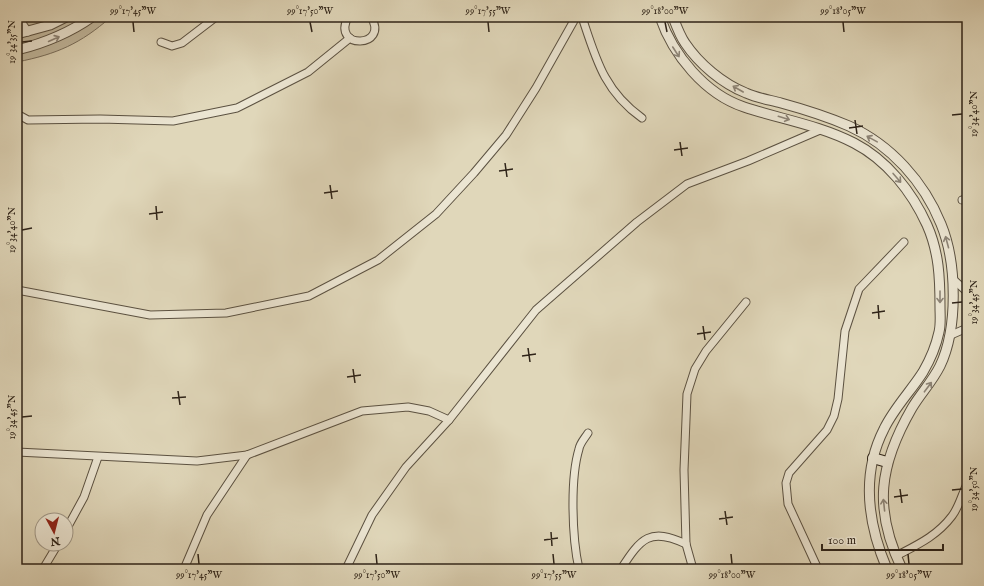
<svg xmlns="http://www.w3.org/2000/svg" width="984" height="586" font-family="'IM FELL English',serif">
<rect width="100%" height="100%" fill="#e0d7ba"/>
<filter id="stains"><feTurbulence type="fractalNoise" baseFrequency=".005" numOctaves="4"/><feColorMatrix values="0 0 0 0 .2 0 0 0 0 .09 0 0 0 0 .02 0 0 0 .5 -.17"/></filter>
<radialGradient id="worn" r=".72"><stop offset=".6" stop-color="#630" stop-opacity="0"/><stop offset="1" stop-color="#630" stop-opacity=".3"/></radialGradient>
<path fill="#c2b99f" stroke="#786e5c" d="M17,17H111C80,44 57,54 17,62Z"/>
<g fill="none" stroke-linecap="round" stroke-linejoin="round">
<g stroke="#5b5141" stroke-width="9">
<g id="minor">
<path d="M18,17L28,32"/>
<path d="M348,17C331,50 390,48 371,17"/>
<path d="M582,17C596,59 604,91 642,118"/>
<path d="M161,42L172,46L182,43L216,17"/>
<path d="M17,114L28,120L100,119L173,121L237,108L308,72L350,38"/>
<path d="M962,200L967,199"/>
<path d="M953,279L967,292"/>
<path d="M17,290L150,315L226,313L309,296L378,260L436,214L474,173L506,135L536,88L576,17"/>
<path d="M951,335L967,328"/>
<path d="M17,452L197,461L247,455L362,411L408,407L429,411L449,420"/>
<path d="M66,530L84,497L98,457"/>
<path d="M896,556C917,545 937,536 952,516C959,507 962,494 967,484"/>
<path d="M43,569L58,544"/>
<path d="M184,569L207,515L247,455"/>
<path d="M346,569L372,515L406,467L449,420L536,310L637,222L687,184L748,161L820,130"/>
<path d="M579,569C572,538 570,479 579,449C580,443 585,438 588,433"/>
<path d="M621,569C641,538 650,527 686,544"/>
<path d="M693,569L686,544L684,470L687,394L695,369L706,351L746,302"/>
<path d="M818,569L788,504L786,483L789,473L827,430L834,416L838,399L845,331L859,289L904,242"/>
</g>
</g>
<g stroke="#5b5141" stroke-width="11">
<g id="tertiary">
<path d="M660,17C673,55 705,94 744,107C780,119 819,125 854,143C887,160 912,192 927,225C939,252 940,278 940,307C940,315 941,324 939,332C936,346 930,360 923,372C911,391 894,408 884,429C861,474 868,524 887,569"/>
<path d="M673,17C676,25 680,36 685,43C699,64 723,84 746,93C757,98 770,100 781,103C803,109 828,117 849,126C891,145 924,182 941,224C957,263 958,328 940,366C932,382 921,393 912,408C879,465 873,509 902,569"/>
<path d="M17,34L50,25L66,17"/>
<path d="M17,50C45,43 68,34 92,17"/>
</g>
</g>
<g stroke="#2f2419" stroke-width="12">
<path id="secondary" d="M873,458L887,462"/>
</g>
<use href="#minor" stroke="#ebe5d2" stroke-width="7"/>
<use href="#tertiary" stroke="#ebe5d2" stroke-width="9"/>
<use href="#secondary" stroke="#ebe5d2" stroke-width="10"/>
</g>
<defs><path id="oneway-shaft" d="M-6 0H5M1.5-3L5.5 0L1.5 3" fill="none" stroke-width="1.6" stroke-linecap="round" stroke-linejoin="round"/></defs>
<g stroke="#8d8476">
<use href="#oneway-shaft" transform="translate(54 39) rotate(-24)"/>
<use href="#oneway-shaft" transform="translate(676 52) rotate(57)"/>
<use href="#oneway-shaft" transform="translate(738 89) rotate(-150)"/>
<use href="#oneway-shaft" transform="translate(784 118) rotate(17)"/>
<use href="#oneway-shaft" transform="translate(872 139) rotate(-151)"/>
<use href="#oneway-shaft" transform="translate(897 178) rotate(49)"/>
<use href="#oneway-shaft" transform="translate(947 242) rotate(-105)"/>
<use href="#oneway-shaft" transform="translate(940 297) rotate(90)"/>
<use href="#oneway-shaft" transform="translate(928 387) rotate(-53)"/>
<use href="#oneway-shaft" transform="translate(884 505) rotate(-96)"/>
</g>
<path fill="none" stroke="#2f2419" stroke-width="1.5" d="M133,22L134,32M310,22L312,32M488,22L489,32M665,22L667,32M843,22L844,32M22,42L32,41M952,115L962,114M855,120L857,134M849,128L863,126M680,142L682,156M674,150L688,148M505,163L507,177M499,171L513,169M330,185L332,199M324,193L338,191M156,206L157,220M149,214L163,212M22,230L32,228M952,303L962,302M878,305L879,319M872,313L885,311M703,326L705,340M697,334L711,332M528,348L530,362M522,356L536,354M353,369L355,383M347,377L361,375M178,391L180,405M172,398L186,397M22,417L32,416M900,489L902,503M952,490L962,489M894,497L908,495M725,511L727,525M719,519L733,517M551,532L552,546M544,540L558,538M198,554L199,564M376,554L377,564M553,554L554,564M731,554L732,564M908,554L909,564"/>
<rect width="984" height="586" fill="none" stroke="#e0d7ba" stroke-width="44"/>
<g transform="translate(54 532) rotate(173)"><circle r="19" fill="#ebe5d2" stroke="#a09888"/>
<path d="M0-3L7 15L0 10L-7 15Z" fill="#8f2418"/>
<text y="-6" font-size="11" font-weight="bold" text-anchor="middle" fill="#2f2419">N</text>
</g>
<path d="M822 544v6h121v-6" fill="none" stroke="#2f2419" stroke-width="2"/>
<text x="828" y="544" font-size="12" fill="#2f2419" stroke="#ebe5d2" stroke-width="3" paint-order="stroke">100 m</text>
<rect x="22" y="22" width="940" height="542" fill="none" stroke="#2f2419" stroke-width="1.5"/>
<g font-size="10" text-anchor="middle" fill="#2f2419">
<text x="133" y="14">99°17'45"W</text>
<text x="310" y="14">99°17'50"W</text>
<text x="488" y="14">99°17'55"W</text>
<text x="665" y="14">99°18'00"W</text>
<text x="843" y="14">99°18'05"W</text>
<text transform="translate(11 42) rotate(-90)" y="4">19°34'35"N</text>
<text transform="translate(973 114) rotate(-90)" y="4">19°34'40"N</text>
<text transform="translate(11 230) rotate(-90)" y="4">19°34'40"N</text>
<text transform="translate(973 302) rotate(-90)" y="4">19°34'45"N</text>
<text transform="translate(11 417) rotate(-90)" y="4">19°34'45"N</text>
<text transform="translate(973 489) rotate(-90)" y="4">19°34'50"N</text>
<text x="199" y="578">99°17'45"W</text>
<text x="377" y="578">99°17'50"W</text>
<text x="554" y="578">99°17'55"W</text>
<text x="732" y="578">99°18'00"W</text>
<text x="909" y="578">99°18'05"W</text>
</g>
<rect width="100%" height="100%" filter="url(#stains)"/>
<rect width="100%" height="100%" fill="url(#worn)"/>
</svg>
